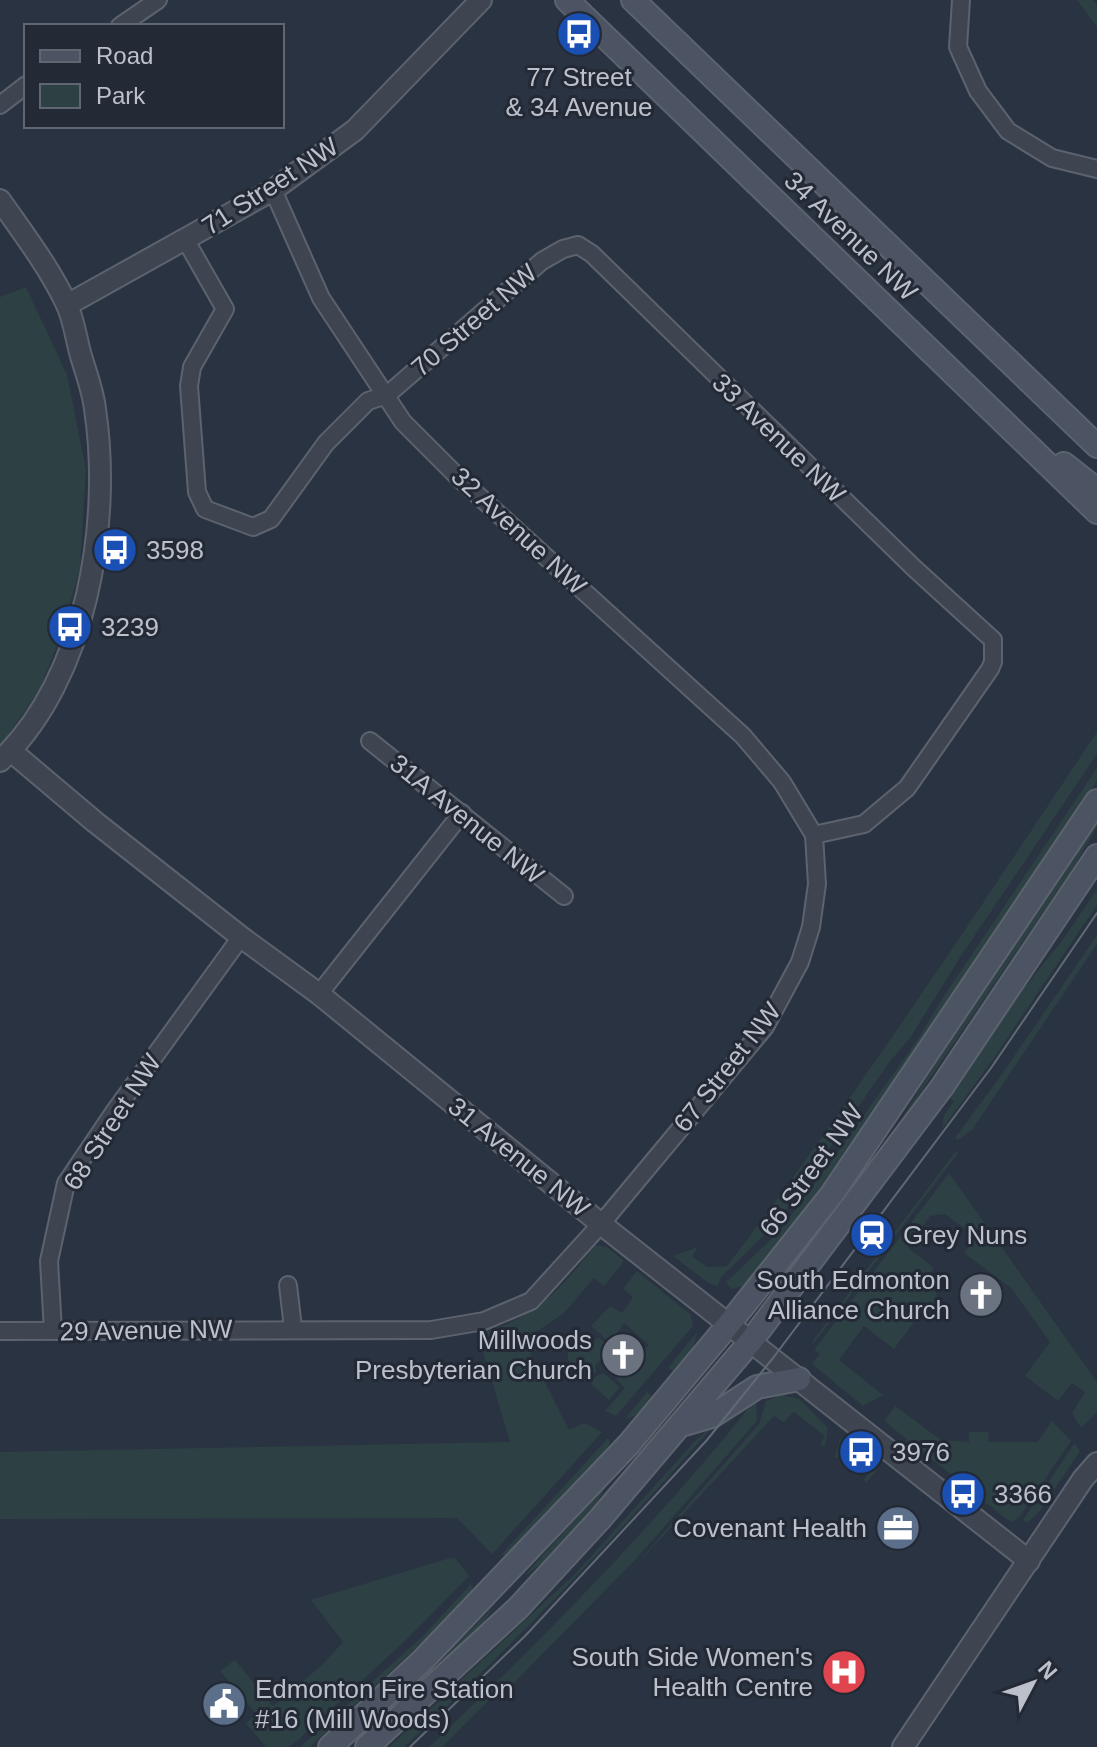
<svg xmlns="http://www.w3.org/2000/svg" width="1097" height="1747" font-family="Arial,sans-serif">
<rect width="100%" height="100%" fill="#2a3341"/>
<g fill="#2d4043">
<path d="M1077,0H1093L1097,5V27Z"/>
<path d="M26,287L67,375L86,469L80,569L59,641L39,691L0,746V297Z"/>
<path d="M1097,732V754L959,959L910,1038L891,1060L777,1223L722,1276L717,1286L707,1282L673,1256L698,1247L692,1256L707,1267L727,1266C858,1094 976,913 1097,732Z"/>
<path d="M1097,768V781L902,1071L806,1208L743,1286L731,1289L726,1282L778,1233L832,1160L916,1042L942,999Z"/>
<path d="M1096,825L1097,827L1072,870L900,1122L929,1074Z"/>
<path d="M1097,889V905L994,1058L942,1129L944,1115L954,1101L947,1097L1013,1002L1064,938Z"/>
<path d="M1097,935V944L972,1130L958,1140L955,1138L1002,1074Z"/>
<path d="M956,1151L958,1153L814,1343L812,1342Z"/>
<path d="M949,1173L1097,1382V1412L1081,1428L1072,1413L1085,1392L1072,1383L1058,1401L1025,1376L1050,1342L1011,1288L964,1253L976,1237L945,1214L930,1216L907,1247L934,1268L931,1272L940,1309L938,1311L928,1303L894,1349L864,1326L839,1360L883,1395L863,1406L812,1364L820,1354L814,1350Z"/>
<path d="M595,1245L607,1247L624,1261L604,1286L594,1278L564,1313L536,1332L544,1345L530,1353L569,1430L584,1423L602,1432L492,1554L457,1518L0,1519V1452L510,1442L478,1334C534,1319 561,1290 595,1245Z"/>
<path d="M637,1271L691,1315L693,1326L616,1416L605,1411L625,1388L616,1379L649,1345L624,1323L610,1343L591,1326L610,1306L622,1313L633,1297L623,1289Z"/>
<path d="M697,1332L693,1349L674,1372L668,1368Z"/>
<path d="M599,1337L610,1349L595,1366L596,1372L578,1381L568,1359V1348L576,1343L584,1351Z"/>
<path d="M603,1373L620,1387L609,1400L593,1386L590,1380Z"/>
<path d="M647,1392L654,1398L637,1415L625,1419Z"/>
<path d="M781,1395L799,1399L828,1428L825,1447L820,1445L825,1436L794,1412L784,1422L774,1416L625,1577L759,1424L766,1401Z"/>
<path d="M756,1399L757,1421L636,1559L512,1685L494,1695L442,1747H429C545,1637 656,1524 756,1399Z"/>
<path d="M895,1406L941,1440L969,1442V1432H988L989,1442H1037L1052,1421L1071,1441L1020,1516L1013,1522L1005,1518L884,1421Z"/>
<path d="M715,1424C616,1537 514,1645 404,1747H389L576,1573L695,1441Z"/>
<path d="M608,1438L610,1442L606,1451L509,1556L501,1555Z"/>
<path d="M840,1439L854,1444L851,1447L867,1459L870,1456L878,1463L876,1471L866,1483L864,1480L870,1471L844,1451L838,1458L835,1457Z"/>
<path d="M1074,1444L1079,1449V1453L1039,1512L1027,1523L1023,1520Z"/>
<path d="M604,1488C598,1510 547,1563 524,1576Z"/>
<path d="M450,1558H455L469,1576L408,1638L297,1741L289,1747H266L246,1723L256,1714L220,1671L235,1660L273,1706L288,1694L296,1702L304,1696L296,1687L322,1665L343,1642L311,1600Z"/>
<path d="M471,1584L473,1591L468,1599L310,1747H300L423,1636Z"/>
<path d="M493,1608L475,1636L426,1680L451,1649Z"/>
</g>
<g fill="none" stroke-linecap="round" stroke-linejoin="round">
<g stroke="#5c636e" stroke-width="20">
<g id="minor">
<path d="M961,0L958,47L978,91L1008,131L1052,158L1097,169"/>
<path d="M120,26L158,0"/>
<path d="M0,105L26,85"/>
<path d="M185,239L225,309L192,367L189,386L197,492L205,509L253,527L271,519L326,443L368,401L387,395L542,261L563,249L578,245L592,254L914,568L993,640V662L990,669L907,788L864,824L814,835"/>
<path d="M370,741L564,896"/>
<path d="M319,994L462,813"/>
<path d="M288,1285L293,1328"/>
<path d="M0,1331L431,1330L484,1321L531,1301L601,1224L765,1027L800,962L811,927L817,884L814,835L782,782L743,736L460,479L403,422L321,298L273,190"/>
<path d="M53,1331L49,1261L66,1183L114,1112L241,937"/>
</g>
</g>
<g stroke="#5c636e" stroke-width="24">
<g id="tertiary">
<path d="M0,200C23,233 49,267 66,303C74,319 76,339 81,356C86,373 93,391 95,409C112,522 87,679 0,761"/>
<path d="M67,305L273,190L355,130L481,0"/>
<path d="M11,751L95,822L241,937L319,994L601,1224L1029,1561"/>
<path d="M903,1747L1083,1479L1097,1463"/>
</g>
</g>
<g stroke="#5c636e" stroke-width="26">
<g id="secondary">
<path d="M567,0L1097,512"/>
<path d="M633,0L1097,446"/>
<path d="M1064,464L1097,490"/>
<path d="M681,1425L712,1416L757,1387L799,1379"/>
<path d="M330,1747L422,1661L629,1444L729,1324L832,1194L1097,801"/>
<path d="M367,1747L518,1608L600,1519L751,1341L942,1087L1097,856"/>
</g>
</g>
<use href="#minor" stroke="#3e4551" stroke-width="16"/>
<use href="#tertiary" stroke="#3e4551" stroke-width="20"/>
<use href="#secondary" stroke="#4c5464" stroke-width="22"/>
<path stroke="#616977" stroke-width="2" d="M410,1747L526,1635L707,1440L773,1358L991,1068L1097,913"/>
</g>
<defs>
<g id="bus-disc" transform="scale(2.3)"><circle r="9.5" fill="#1a4fb4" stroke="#232a36"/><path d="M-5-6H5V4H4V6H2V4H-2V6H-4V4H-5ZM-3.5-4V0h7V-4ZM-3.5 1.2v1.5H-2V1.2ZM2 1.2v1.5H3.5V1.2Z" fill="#fff"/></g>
<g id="station-disc" transform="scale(2.3)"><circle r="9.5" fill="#1a4fb4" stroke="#232a36"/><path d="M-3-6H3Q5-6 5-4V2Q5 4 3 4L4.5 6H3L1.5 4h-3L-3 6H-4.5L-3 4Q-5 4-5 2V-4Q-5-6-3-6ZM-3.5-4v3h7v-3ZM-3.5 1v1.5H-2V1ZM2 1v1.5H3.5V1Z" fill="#fff"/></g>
<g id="church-disc" transform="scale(2.3)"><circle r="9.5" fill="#6b7280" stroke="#232a36"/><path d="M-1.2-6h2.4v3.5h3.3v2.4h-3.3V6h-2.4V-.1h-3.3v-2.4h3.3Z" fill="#fff"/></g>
<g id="office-disc" transform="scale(2.3)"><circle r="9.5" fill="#5c6f8a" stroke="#232a36"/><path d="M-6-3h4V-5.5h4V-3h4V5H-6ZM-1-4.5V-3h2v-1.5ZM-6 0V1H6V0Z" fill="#fff"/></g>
<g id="hospital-disc" transform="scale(2.3)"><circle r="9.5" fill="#e0444e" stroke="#232a36"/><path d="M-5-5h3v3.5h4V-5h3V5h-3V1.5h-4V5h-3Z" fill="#fff"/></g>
<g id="civic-disc" transform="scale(2.3)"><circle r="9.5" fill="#5c6f8a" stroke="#232a36"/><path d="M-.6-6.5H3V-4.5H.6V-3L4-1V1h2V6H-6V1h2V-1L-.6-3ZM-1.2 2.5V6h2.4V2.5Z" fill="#fff"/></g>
</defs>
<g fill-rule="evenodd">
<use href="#bus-disc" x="579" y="34"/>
<use href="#bus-disc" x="115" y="550"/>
<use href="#bus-disc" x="70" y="627"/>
<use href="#station-disc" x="872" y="1235"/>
<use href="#church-disc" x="981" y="1295"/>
<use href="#church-disc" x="623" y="1355"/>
<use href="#bus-disc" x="861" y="1452"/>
<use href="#bus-disc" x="963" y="1494"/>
<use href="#office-disc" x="898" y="1528"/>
<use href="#hospital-disc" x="844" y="1672"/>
<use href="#civic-disc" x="224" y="1704"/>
</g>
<g text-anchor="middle" stroke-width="6" stroke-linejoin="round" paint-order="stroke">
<g font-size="26" fill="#bbc0cb" stroke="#232a36" text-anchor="start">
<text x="579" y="86" text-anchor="middle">77 Street<tspan x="579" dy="30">&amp; 34 Avenue</tspan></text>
<text x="146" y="559">3598</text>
<text x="101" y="636">3239</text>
<text x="903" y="1244">Grey Nuns</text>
<text x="950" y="1289" text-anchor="end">South Edmonton<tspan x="950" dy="30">Alliance Church</tspan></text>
<text x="592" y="1349" text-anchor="end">Millwoods<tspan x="592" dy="30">Presbyterian Church</tspan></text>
<text x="892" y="1461">3976</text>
<text x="994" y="1503">3366</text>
<text x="867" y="1537" text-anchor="end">Covenant Health</text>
<text x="813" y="1666" text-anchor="end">South Side Women's<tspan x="813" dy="30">Health Centre</tspan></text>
<text x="255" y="1698">Edmonton Fire Station<tspan x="255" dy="30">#16 (Mill Woods)</tspan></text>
</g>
<g font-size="26" fill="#bbc0cb" stroke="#232a36">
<text transform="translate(270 186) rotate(-33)" y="9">71 Street NW</text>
<text transform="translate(851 236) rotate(44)" y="9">34 Avenue NW</text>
<text transform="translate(474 320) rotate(-41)" y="9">70 Street NW</text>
<text transform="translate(779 438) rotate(44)" y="9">33 Avenue NW</text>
<text transform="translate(519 531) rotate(43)" y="9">32 Avenue NW</text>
<text transform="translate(467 819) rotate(39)" y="9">31A Avenue NW</text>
<text transform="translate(727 1067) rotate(-52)" y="9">67 Street NW</text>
<text transform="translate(112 1122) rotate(-57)" y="9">68 Street NW</text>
<text transform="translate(519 1157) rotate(39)" y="9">31 Avenue NW</text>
<text transform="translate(811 1170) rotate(-54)" y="9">66 Street NW</text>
<text transform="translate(146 1330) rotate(-1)" y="9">29 Avenue NW</text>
</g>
</g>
<rect x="24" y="24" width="260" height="104" fill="#232a36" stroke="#606672" stroke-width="2"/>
<rect x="40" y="50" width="40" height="12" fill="#4c5464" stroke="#606672" stroke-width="2"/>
<text x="96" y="64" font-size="24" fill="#bbc0cb">Road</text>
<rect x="40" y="84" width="40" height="24" fill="#2d4043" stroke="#606672" stroke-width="2"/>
<text x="96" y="104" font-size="24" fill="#bbc0cb">Park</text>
<g transform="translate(1033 1683) rotate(49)" stroke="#232a36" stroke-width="6" paint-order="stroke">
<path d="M0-6L14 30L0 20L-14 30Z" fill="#bbc0cb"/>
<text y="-12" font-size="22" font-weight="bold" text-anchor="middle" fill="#bbc0cb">N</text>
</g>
</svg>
